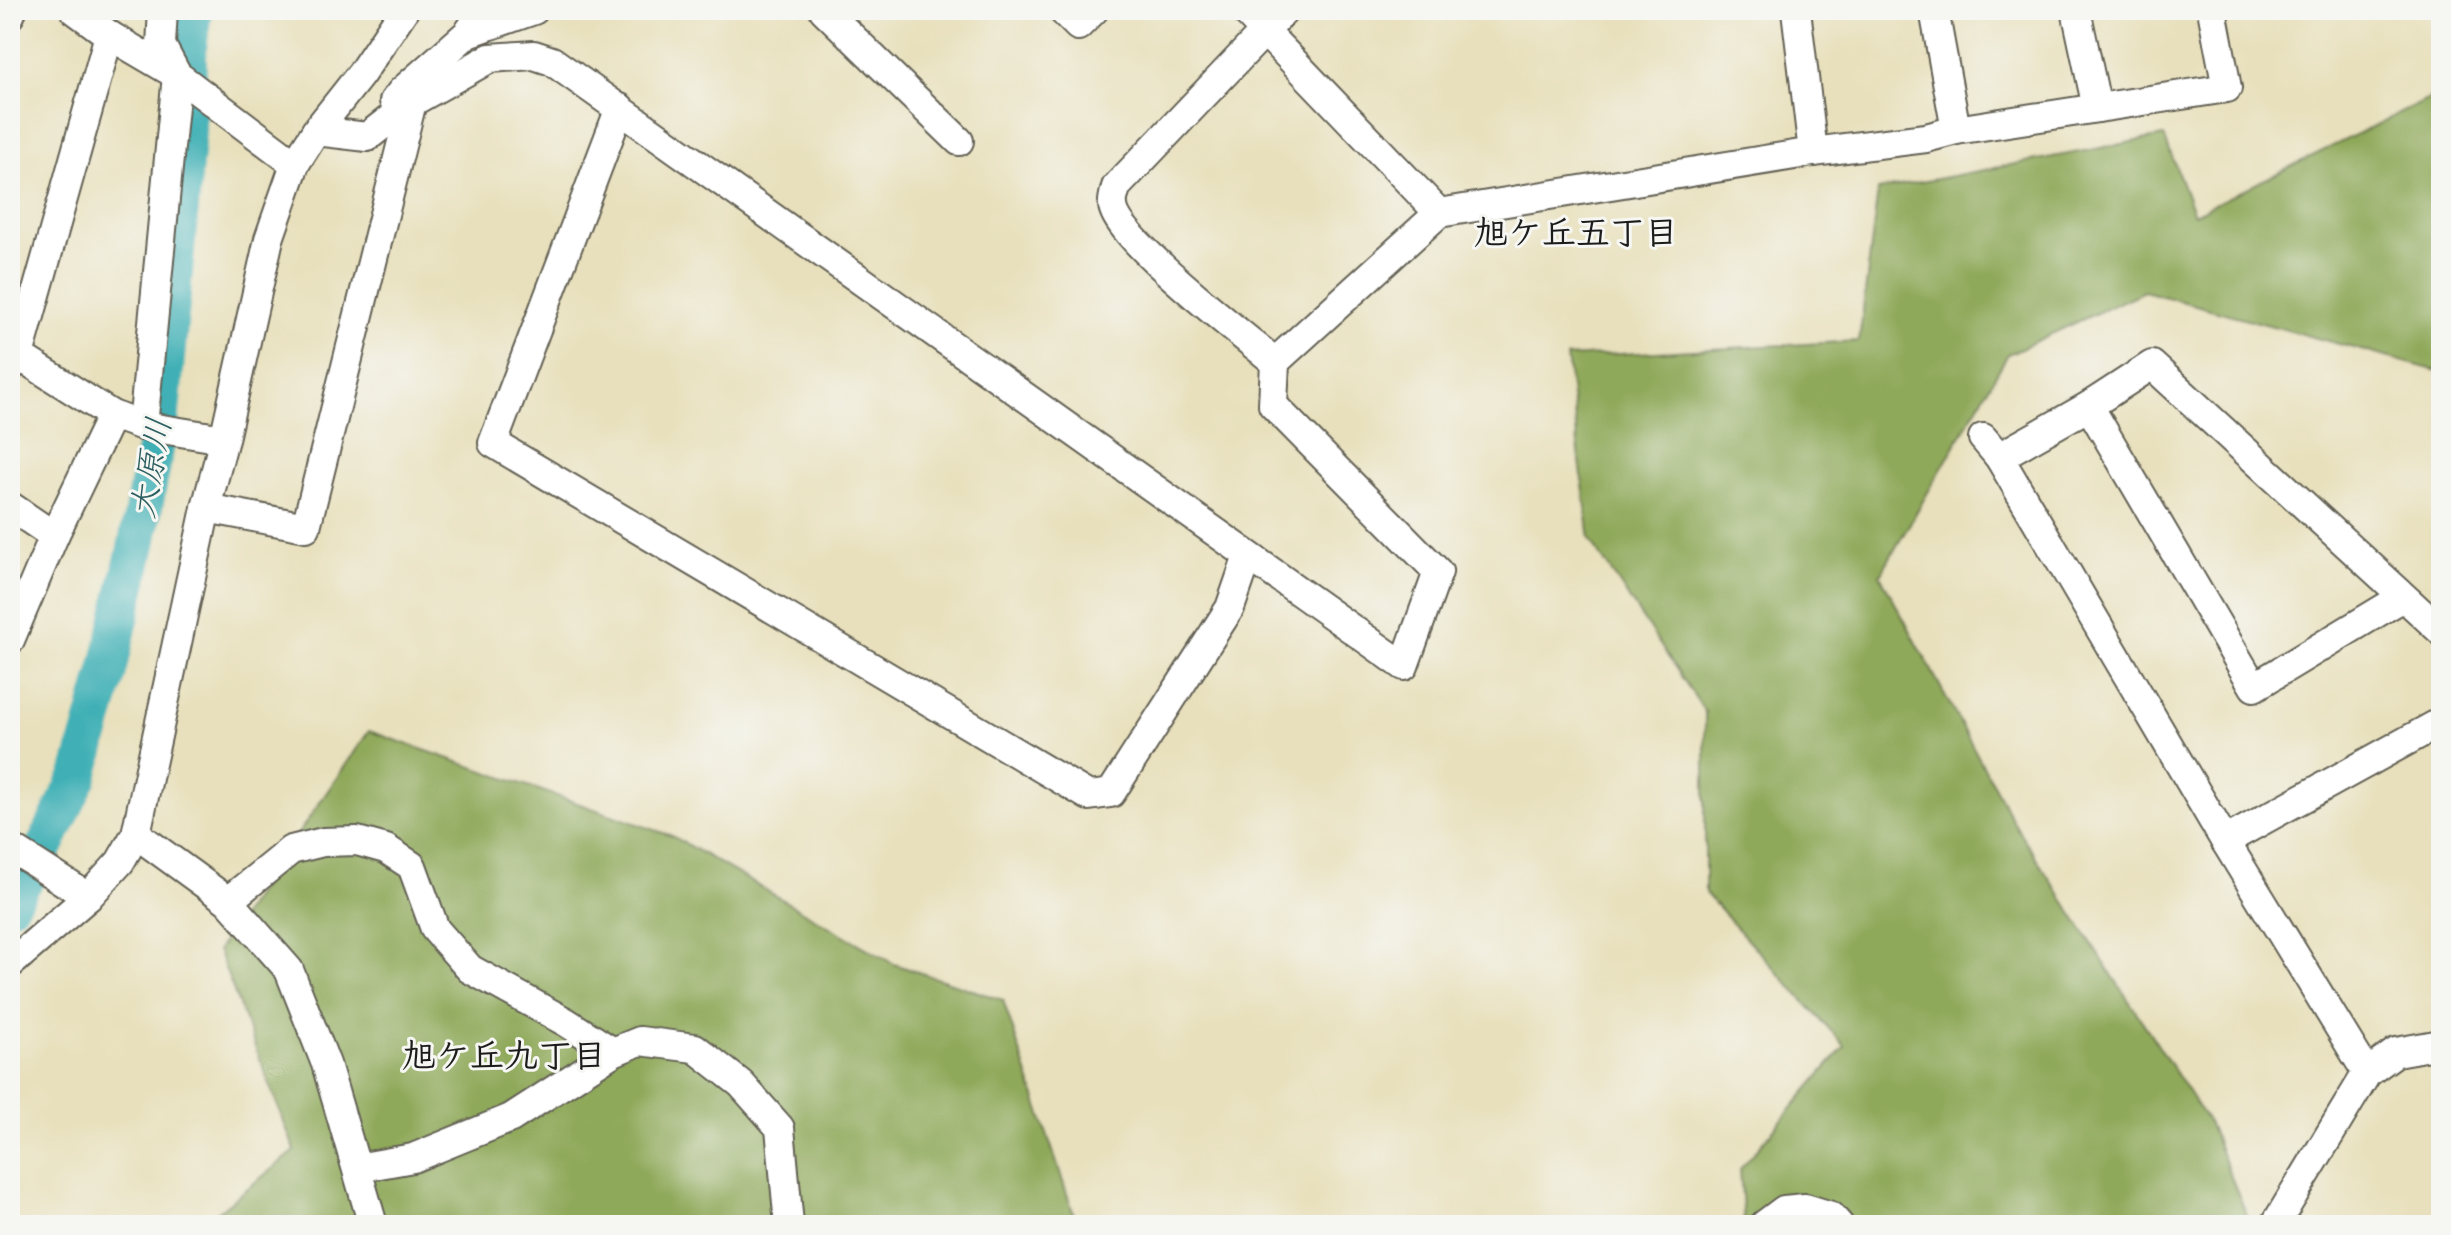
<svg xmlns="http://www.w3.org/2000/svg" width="2451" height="1235" font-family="Mynerve,'Klee One',sans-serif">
<rect width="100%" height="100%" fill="#f6f6f2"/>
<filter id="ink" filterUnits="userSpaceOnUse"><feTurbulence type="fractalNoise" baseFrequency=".0125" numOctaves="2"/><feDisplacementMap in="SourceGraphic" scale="16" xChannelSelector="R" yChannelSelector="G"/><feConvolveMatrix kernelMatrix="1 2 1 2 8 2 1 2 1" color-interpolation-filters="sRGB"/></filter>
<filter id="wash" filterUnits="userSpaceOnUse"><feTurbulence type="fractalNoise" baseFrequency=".006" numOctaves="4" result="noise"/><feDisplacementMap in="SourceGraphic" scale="32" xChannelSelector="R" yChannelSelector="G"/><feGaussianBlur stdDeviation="1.8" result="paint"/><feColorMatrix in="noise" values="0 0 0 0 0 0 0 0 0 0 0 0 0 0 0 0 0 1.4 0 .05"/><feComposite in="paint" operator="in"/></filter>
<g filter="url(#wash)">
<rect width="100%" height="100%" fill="#e8e0bc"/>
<g fill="#8fa95a" stroke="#56623b" stroke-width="2">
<path d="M2441,93V372L2144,291L2008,354L1880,575L2018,830L2209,1124L2251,1225H1744L1740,1169L1845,1046L1705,893V712L1590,540L1567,357L1859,341L1878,190L2164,136L2194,214Z"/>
<path d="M369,731L672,836L894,964L1003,1000L1077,1224L1083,1225H201L295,1151L218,950Z"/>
</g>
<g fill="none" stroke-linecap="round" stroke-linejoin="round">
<path stroke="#3fb0b6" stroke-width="38" d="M10,903L45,846L79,776L108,671L137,544L160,422L187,131L188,48L193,10"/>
</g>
</g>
<g filter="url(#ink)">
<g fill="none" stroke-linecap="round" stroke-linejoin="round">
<g stroke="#636154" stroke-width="32">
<g id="minor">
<path d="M75,10L109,35L177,75L295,164"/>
<path d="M824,10L959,141"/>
<path d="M1062,10L1078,26L1094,10"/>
<path d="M1244,10L1439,213L1813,152L1926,138L1956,130L2227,88L2212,10"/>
<path d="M1285,10L1116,187C1115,192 1112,200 1113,205C1115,237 1245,337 1275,362L1439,213"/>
<path d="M1796,10L1813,152"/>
<path d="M1934,10L1956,130"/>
<path d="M2076,10L2097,108"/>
<path d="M10,15L12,10"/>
<path d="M468,33L534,10"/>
<path d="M394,101L402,91L468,33L484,10"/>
<path d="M620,108L493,443L1089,796L1111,793L1230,608L1248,556"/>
<path d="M316,131L367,137L412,102L490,58L534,55L552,61L1404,666L1438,572L1273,405L1275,362"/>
<path d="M10,350L112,415L143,426L224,439"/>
<path d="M10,368L19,355L109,35"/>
<path d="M2089,406L2254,687L2403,597"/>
<path d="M143,426L177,75L161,45L163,10"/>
<path d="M1983,438L1999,457L2225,841L2367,1073"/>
<path d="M1999,457L2089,406L2152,365L2441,631"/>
<path d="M10,506L54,536"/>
<path d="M206,508L306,527L412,102"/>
<path d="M10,640L54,536L112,415"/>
<path d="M136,834L228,901L289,970L326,1064L373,1225"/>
<path d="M2225,841L2441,722"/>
<path d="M10,847L88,897"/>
<path d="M228,901L291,850L323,842L357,841L386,849L412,866L435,929L470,969L566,1022L613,1052"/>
<path d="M10,964L88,897L120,862L136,834L206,508L224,439L269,239L295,164L316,131L361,74L404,10"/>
<path d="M357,1168L413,1158L511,1118L613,1052L640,1041L695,1048L741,1084L780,1128L789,1225"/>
<path d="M1764,1225L1784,1210L1805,1208L1831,1216L1839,1225"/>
<path d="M2275,1225L2367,1073L2396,1052L2441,1044"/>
</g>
</g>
<use href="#minor" stroke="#fff" stroke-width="28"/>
</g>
</g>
<g text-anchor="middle" stroke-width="6" stroke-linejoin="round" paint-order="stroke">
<g font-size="34" font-weight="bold" fill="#1c1c1c" stroke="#f6f6f2">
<text x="1576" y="244">旭ケ丘五丁目</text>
<text x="504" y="1067">旭ケ丘九丁目</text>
</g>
<g font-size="34" font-style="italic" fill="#2c5f61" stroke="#f6f6f2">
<text transform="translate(150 468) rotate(-80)" y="12">大原川</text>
</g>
</g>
<rect width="2451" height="1235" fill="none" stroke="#f6f6f2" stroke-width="40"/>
</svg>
